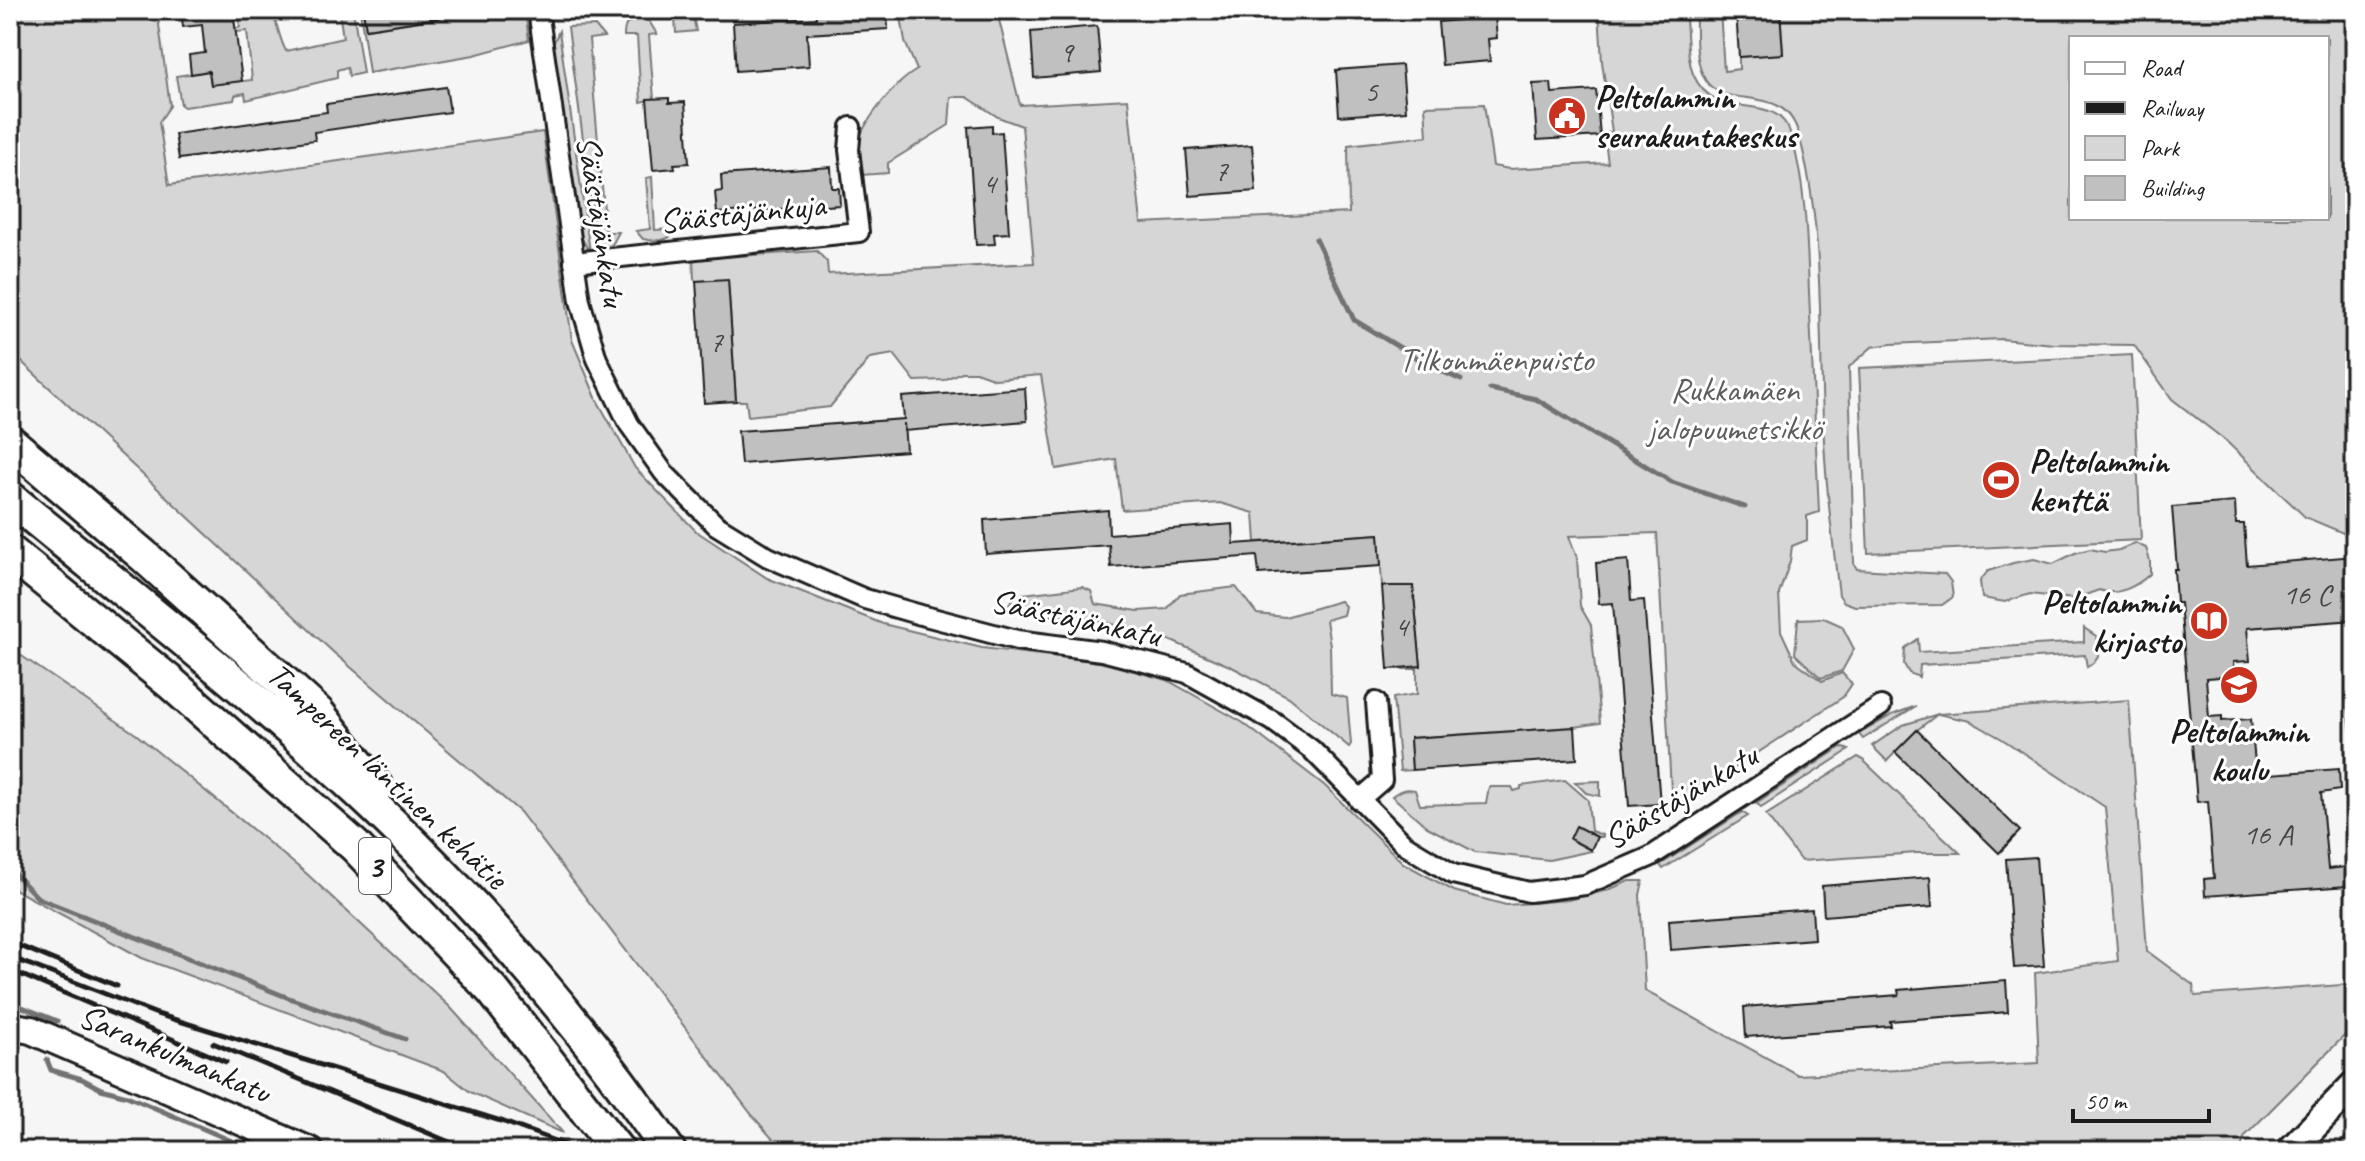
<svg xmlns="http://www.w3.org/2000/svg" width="2365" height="1161" font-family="Caveat,sans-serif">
<rect width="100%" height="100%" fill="#f6f6f6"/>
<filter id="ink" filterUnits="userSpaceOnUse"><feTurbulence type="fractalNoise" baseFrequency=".0125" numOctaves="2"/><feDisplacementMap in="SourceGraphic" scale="16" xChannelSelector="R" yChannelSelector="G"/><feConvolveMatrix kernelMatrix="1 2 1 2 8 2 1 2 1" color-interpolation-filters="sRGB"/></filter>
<g filter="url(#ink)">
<g fill="#d6d6d6" stroke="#797979" stroke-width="2" fill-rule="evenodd">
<path d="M10,10H157L170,106L159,122L169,185L543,132L572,340L597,400L635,468L696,531L767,578L883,624L982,648L1100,662L1167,680L1242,722L1324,785L1403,863L1454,891L1506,905L1568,900L1608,890L1629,881H1643L1640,895L1645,991L1798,1075L2039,1063L2035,973L2118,961L2105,807L2002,739L1970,721L1938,714L1917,730L1887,761L1872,746L1903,725L1938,714L2129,700L2147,951L2193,985L2195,996L2355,984V1025L2245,1136L2240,1151H783L752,1115L520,812L333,652L10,351Z"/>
<path d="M233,10H270C279,24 278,37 286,51L343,38L339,10H353L363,73L349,76L347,67L337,70V78L246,100L245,93L235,95L234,100L184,107L181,105L176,76L209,71L211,85L252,80L247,31L235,32V29L240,27L239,16H234Z"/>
<path d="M360,10H363L366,29L494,10H525L529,40L474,55L369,73Z"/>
<path d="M900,10H1020L999,20L1020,105L1128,99L1141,223L1349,213L1348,145L1427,136L1425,106L1484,104L1493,166L1509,169L1608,163L1604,133L1612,132L1602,62L1599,10H1685C1688,30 1686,58 1694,76C1717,126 1776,87 1791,135C1806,185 1807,241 1809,292C1813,366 1816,439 1819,512L1807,516V540L1792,546L1790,561L1779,594L1781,631L1795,661L1822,681L1842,673L1852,684L1843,697L1672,809L1657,533L1569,536L1577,558L1580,606L1591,625L1600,723L1575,727L1410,738L1412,770L1400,771L1393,698L1417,694V669H1388L1421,666L1413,586H1382L1379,534L1256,542L1254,513L1220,503L1122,510L1116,459L1056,469L1041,375L995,379L976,372H961L944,380L915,381L894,354L870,358L830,407L748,416L746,401H736L728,280L696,281L694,279L693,259L817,251L827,262L828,274L1034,263L1022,126L998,117L967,97H951L949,125L888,163V173L861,175C860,167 856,157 857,150C859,124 896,82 917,70L905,42Z"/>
<path d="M1696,10H1720L1724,71L1739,69V57L1783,53L1780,10H2355V538L2305,517L2226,441L2172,399L2134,345L2054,344L2001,339L1891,344L1872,347L1849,367L1854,564L1857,569L1945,574L1951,582L1953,597L1942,605L1855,606L1844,602L1839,595C1832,536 1825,478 1823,419C1819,326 1824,226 1799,135C1784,80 1727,112 1706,81C1694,63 1696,31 1696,10ZM2071,38H2327V218H2071Z"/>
<path d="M693,16L696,31L676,33L675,18Z"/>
<path d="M640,18L649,21L657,34L649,35L654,99L641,102L637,36H624C624,23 628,21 640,18Z"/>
<path d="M595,26L604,37L589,39L606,232H619L612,245L598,251L568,27Z"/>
<path d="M559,31L590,252L580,236L575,208L554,66L553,44Z"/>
<path d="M652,177L655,230L676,229C670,242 656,242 643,239L636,231L650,229L646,178Z"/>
<path d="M2132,355L2141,540L1868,553L1859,368Z"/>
<path d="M2135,543L2146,548L2150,561V574C2137,586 2117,597 2099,590L2074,599L2030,594L2005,602L1982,598L1980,581L1988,571L2013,563L2034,559L2053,564L2075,553L2090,549L2105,552L2119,550Z"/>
<path d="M1082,587L1091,591L1095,604L1138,611L1167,609L1180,594L1236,587L1257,614L1285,617L1340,601L1345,606L1343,615L1326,620L1330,645L1331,694L1347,698L1351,744L1349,747L1289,697L1232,667L1169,640L1105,622L1022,612L1011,608L1009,604L1015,595Z"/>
<path d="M1824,618L1842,626L1854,649L1842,671L1821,678L1795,654L1798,619Z"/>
<path d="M2084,628L2096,636C2103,649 2099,661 2087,667L2085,655L1920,665L1919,677L1909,673L1904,664L1905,648L1918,639L1919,652L2084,642Z"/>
<path d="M10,648L137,735L307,874L450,1007L563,1133L470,1092L444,1071L142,958L10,887Z"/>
<path d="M2355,675V772L2347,695Z"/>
<path d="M1916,706L1863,739L1859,734L1892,715Z"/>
<path d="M1841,747L1849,750L1761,807L1756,803Z"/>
<path d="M1858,757L1862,759L1960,853H1917L1801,861L1766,815Z"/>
<path d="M1565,780L1588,800L1591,831L1602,835V837H1597L1576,827L1570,839L1591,851L1549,860L1475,852L1427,827L1392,796C1400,790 1405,788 1415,790L1420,805L1486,803L1489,787H1512L1514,791L1521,789V786Z"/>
<path d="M1600,781V796L1586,793L1575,782Z"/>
<path d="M1742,812L1748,816L1663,869L1660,865Z"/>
<path d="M2355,1129V1151H2331Z"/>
</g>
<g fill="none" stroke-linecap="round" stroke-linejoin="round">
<g stroke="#727272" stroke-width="5">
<path d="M1316,239L1354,320L1430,366L1461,380"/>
<path d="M1490,389L1536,399L1672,482L1745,507"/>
<path d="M10,869L38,898L289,998L405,1039"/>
<path d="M10,1002L57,1021"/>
<path d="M47,1060L51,1070L82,1079L101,1089L127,1096L255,1151"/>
</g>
</g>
<g fill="#c0c0c0" stroke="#1c1c1c" stroke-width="2">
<path d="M181,10H233L242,81L211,85L209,71L191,74L189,55L205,53L202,25L183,27Z"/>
<path d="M363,10H437L438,18L366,29Z"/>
<path d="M815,10H887L888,29L807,34L809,66L736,71L733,23L816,18Z"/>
<path d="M1736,10H1780L1783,54L1739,57Z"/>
<path d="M1495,17L1497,38L1488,39L1490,61L1442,65L1438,22Z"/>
<path d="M1097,26L1101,72L1034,78L1031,32Z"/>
<path d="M1402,65L1406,111L1339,116L1336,70Z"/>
<path d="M1551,83L1552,93L1596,90L1600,136L1537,140L1533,84Z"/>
<path d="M446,87L450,112L314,132L315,140L179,159L175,134L327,112L326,104Z"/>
<path d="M669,98V103L685,102L689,163L674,164L675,168L653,170L647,99Z"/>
<path d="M992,125V133L1002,132L1009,233L994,234L995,244L976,245L968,127Z"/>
<path d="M1252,145L1256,191L1190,196L1186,150Z"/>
<path d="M831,167L832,188H839L840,205L717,213L715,192L722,191L721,175Z"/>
<path d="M728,279L736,401L704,403L696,281Z"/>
<path d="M1025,388L1027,421L904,431V423L906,451L741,464L738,431L904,419L902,397Z"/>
<path d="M2235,502L2236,524H2244L2247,565L2355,556V620L2247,628L2250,661L2233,662L2234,676L2206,678L2209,717L2222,716V721L2251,719L2256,775L2339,769L2340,790L2321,793L2328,869L2346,867L2348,886L2205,896L2204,879L2214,878L2208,801L2197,802L2180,603H2176L2174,569H2177L2172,507Z"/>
<path d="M1108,510L1109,534L1233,524L1234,544L1379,534L1381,566L1259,574L1257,556L1111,567L1109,545L986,554L984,520Z"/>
<path d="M1628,560L1631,601L1644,600L1660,804L1629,806L1613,603L1599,604L1596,563Z"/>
<path d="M1382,586H1413L1421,666L1388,669Z"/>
<path d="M1575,727L1577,759L1412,770L1410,738Z"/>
<path d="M1917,730L2020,831L1999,853L1895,752Z"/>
<path d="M1576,826L1597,837L1591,850L1570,839Z"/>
<path d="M2036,857L2044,966L2014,968L2006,859Z"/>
<path d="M1930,877L1932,907L1824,916L1822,886Z"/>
<path d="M1812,909L1814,939L1671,950L1669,920Z"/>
<path d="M2006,981L2008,1012L1890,1021L1891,1026L1746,1037L1744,1007L1899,995L1898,990Z"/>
</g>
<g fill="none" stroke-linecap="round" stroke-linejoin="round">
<g stroke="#1c1c1c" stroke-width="24">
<g id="street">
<path d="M538,10L580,301L597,359L629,424L664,473L716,525L768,557L865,599L921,615L1017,640L1102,651L1187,673L1273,721L1312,750L1405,845L1453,874L1529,892L1585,885L1650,857L1881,706"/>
<path d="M574,262L859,232L849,150L851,127"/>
<path d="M1359,800L1382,780L1376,702"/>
</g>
</g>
<g stroke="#1c1c1c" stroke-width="32">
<g id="secondary">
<path d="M10,1026L31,1030L310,1151"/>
<path d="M2290,1151L2355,1084"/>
</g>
</g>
<g stroke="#1c1c1c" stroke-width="38">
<g id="highway">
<path d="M10,442L144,556L318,713L376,787"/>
<path d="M10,498C134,600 263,700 379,811C488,914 584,1028 669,1151"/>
<path d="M10,552L171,683L355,846L493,991L618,1151"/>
</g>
</g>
<use href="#street" stroke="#fff" stroke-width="18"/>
<use href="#secondary" stroke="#fff" stroke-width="26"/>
<use href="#highway" stroke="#fff" stroke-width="32"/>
<g stroke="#1c1c1c" stroke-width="5">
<path d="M10,942L117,986"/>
<path d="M10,957L157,1014L504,1122L583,1151"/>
<path d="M10,970L226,1062"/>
<path d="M213,1043L471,1151"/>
</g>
</g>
</g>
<defs>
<g id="civic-disc" transform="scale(2)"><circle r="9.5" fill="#c8321e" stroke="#fff"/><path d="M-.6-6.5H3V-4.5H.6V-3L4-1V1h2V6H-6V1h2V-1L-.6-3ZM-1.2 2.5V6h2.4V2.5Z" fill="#fff"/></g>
<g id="stadium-disc" transform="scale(2)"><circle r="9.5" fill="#c8321e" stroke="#fff"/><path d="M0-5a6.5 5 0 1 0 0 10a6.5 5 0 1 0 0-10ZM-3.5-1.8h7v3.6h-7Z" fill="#fff"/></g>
<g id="library-disc" transform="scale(2)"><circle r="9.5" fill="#c8321e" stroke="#fff"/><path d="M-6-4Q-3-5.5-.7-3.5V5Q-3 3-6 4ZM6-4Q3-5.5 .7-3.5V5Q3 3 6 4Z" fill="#fff"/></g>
<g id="school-disc" transform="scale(2)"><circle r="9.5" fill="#c8321e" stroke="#fff"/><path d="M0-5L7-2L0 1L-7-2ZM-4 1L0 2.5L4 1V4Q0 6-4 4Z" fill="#fff"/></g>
</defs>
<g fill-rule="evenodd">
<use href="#civic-disc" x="1567" y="116"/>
<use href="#stadium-disc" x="2001" y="480"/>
<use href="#library-disc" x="2209" y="621"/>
<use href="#school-disc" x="2239" y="685"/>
</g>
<g text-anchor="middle" stroke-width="6" stroke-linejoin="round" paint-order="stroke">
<g font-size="30" fill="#454545">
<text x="1066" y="62">9</text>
<text x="1371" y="101">5</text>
<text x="1221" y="180">7</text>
<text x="989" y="193">4</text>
<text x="716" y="351">7</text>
<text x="2307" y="604">16 C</text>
<text x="1401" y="636">4</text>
<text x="2268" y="844">16 A</text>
</g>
<rect fill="#fff" stroke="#606060" stroke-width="2" x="359" y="838" width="32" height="56" rx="6"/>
<g font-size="32" font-weight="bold" fill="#1c1c1c">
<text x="375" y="877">3</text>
</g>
<g font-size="34" font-weight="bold" fill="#1c1c1c" stroke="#fff" text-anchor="start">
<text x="1595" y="108">Peltolammin<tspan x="1595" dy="39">seurakuntakeskus</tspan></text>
<text x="2029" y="472">Peltolammin<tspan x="2029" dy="39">kenttä</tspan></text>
<text x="2181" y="613" text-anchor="end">Peltolammin<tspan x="2181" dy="39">kirjasto</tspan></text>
<text x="2239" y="742" text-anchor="middle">Peltolammin<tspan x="2239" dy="39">koulu</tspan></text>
</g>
<g font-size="34" fill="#1c1c1c" stroke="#fff">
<text transform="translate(742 212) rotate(-6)" y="12">Säästäjänkuja</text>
<text transform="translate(602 221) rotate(81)" y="12">Säästäjänkatu</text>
<text transform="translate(1076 617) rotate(12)" y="12">Säästäjänkatu</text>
<text transform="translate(388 775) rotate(43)" y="12">Tampereen läntinen kehätie</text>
<text transform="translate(1680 796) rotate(-31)" y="12">Säästäjänkatu</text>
<text transform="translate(175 1053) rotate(23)" y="12">Sarankulmankatu</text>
</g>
<g font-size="34" fill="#5d5d5d" stroke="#fff">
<text x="1496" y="371">Tilkonmäenpuisto</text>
<text x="1735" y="401">Rukkamäen<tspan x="1735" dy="39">jalopuumetsikkö</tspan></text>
</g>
</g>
<rect width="2365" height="1161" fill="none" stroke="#fff" stroke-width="40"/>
<rect x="20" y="20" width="2325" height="1121" fill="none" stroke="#1c1c1c" stroke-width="3" filter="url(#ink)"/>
<rect x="2069" y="36" width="260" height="184" fill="#ffffff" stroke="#a4a4a4" stroke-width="2"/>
<rect x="2085" y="62" width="40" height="12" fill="#ffffff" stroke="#a4a4a4" stroke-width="2"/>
<text x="2141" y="76" font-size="24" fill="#1c1c1c">Road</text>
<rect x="2085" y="102" width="40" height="12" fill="#1c1c1c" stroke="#a4a4a4" stroke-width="2"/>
<text x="2141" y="116" font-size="24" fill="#1c1c1c">Railway</text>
<rect x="2085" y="136" width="40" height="24" fill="#d6d6d6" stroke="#a4a4a4" stroke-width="2"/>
<text x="2141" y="156" font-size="24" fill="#1c1c1c">Park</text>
<rect x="2085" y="176" width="40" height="24" fill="#c0c0c0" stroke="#a4a4a4" stroke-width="2"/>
<text x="2141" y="196" font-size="24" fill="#1c1c1c">Building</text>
<path d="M2073 1109v12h136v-12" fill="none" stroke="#1c1c1c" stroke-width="4"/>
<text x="2085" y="1109" font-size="24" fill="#1c1c1c" stroke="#ffffff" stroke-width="6" paint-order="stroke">50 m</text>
</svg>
